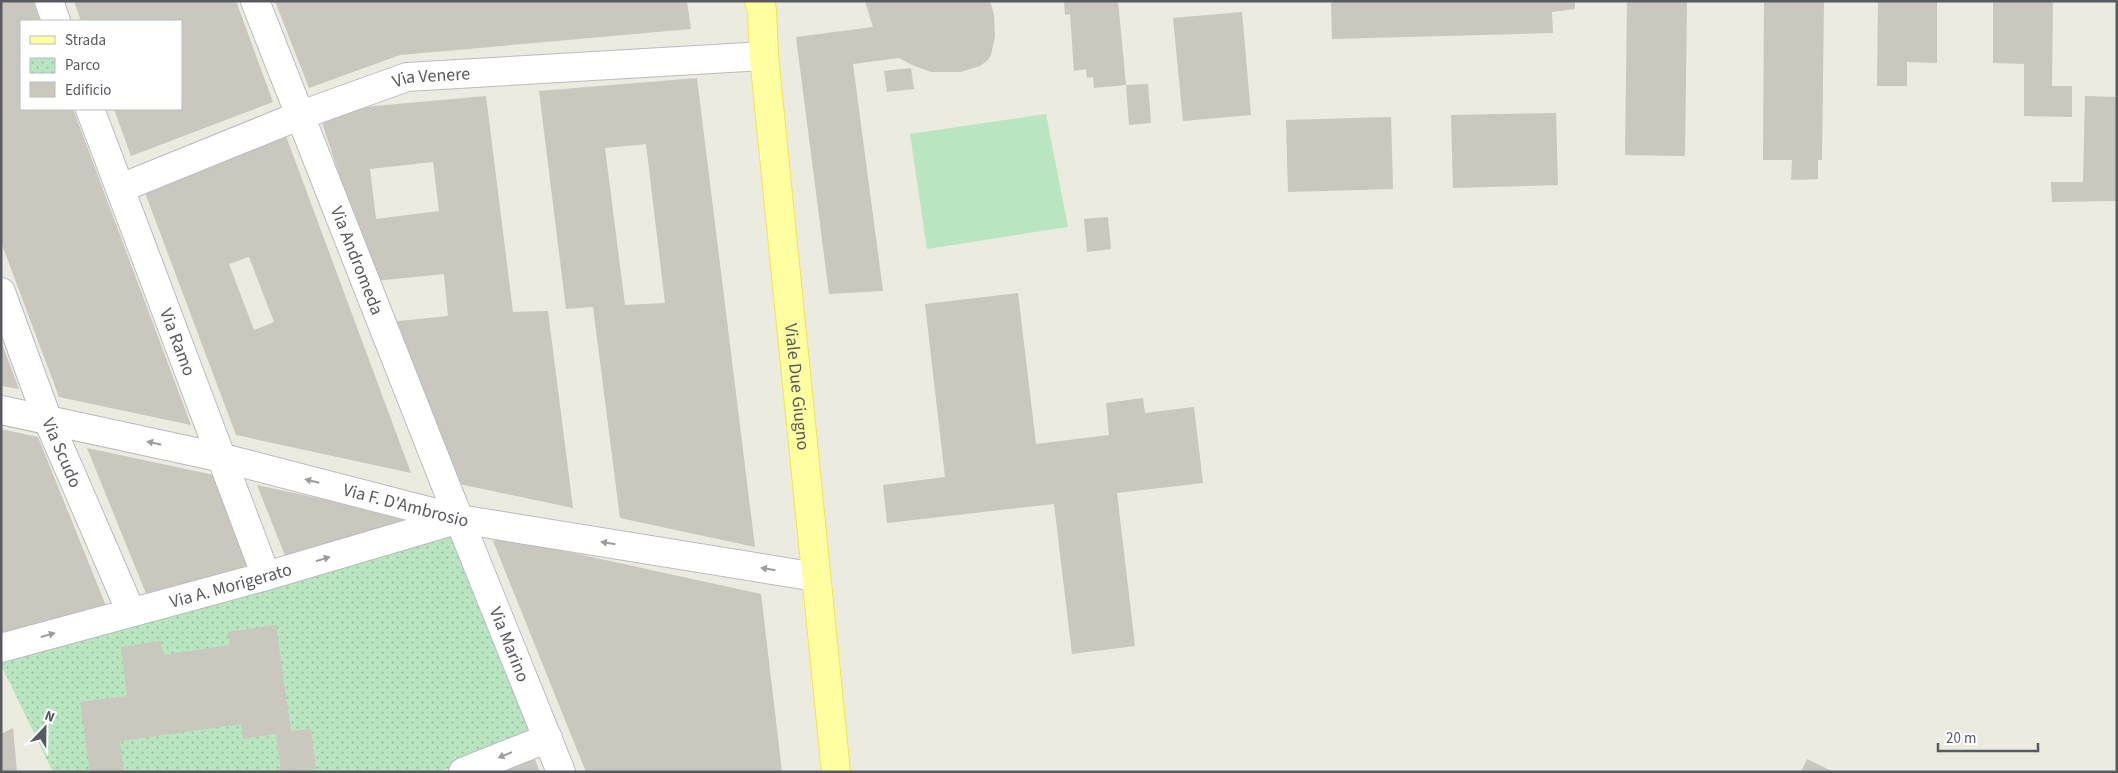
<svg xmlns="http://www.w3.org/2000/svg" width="2118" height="773" font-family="'Source Sans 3',sans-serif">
<defs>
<pattern id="park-dots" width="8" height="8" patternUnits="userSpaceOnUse" patternTransform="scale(1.25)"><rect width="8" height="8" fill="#b9e5c0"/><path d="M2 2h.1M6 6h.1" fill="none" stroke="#99bd9f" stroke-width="1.8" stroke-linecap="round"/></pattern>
</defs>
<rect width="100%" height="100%" fill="#ecebdf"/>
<path fill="#b9e5c0" d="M1046,114L1068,227L927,249L910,134Z"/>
<path fill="url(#park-dots)" d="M455,528L540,735L439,772H53L1,665V656Z"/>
<g fill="#c9c7be" fill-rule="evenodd">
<path d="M1,1H33L40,21H21V109H73L191,425L59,397L1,242Z"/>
<path d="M74,1H236L273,102L131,156L114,109H181V21H81Z"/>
<path d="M275,1H687L691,29L400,55L309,88Z"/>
<path d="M865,1H990L994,15L995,36L991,55L988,60L980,66L961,72H931L912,65L899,58L853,64L883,291L829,294L796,37L873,27Z"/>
<path d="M1064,1H1118L1126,85L1148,84L1151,123L1129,125L1126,85L1094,88L1093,77L1087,78L1086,69L1074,71L1070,14L1065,15Z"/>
<path d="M1331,1H1575V9L1552,12L1553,33L1332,39Z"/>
<path d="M1627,1H1687L1685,156L1625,155Z"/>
<path d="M1764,1H1824L1822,160H1818V179L1791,180L1792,160H1763Z"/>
<path d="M1878,1H1937V63L1907,62V86H1877Z"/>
<path d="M1993,1H2053L2052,86H2072V117L2024,116V64L1993,63Z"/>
<path d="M1242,12L1251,115L1183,121L1173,18Z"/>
<path d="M911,68L914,89L887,92L884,71Z"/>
<path d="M697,78L755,547L620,518L593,307L566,309L539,91ZM646,144L665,303L625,305L605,148Z"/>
<path d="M486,96L513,312L548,311L573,508L450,482L390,322L448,316L444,274L375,281L322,123L364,107ZM433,162L439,211L376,219L370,169Z"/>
<path d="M2085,96L2117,97V201L2052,202L2051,182H2083Z"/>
<path d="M1556,113L1558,185L1453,188L1451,115Z"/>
<path d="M1391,117L1393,189L1288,192L1286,120Z"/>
<path d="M286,136L411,473L236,435L144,190ZM249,257L274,322L254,330L229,264Z"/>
<path d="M1108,217L1111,249L1087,252L1084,219Z"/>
<path d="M1018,293L1036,444L1109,435L1106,403L1143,398L1145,413L1194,407L1203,483L1117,493L1135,646L1072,654L1054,504L887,523L883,485L945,477L925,304Z"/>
<path d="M1,341L19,389L1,386Z"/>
<path d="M1,429L38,437L106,606L2,634Z"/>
<path d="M87,448L214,475L249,568L147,596Z"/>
<path d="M257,485L410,518L412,525L286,558Z"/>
<path d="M504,538L761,594L782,772H586L493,541Z"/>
<path d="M276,625L291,731L311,729L316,769L281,772L276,734L243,739L241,724L120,741L124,772H90L80,702L127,696L121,647L161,641L163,655L230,645L228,632Z"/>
<path d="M13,728L17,772H1V734Z"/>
<path d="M534,757L540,772H498Z"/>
<path d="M1807,759L1834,772H1801Z"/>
</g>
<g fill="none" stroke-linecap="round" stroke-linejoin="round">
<g stroke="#babbc2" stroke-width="30">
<g id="minor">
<path d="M49,1L56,21"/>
<path id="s1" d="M255,1L459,519L561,772"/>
<path id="s2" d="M90,109L266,576"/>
<path id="s3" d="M121,188L301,115L407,77L764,56"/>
<path id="s4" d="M1,292L47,418L131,612"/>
<path id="s5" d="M1,410L223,458L459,519L816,577"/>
<path id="s6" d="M1,648L266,576L459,519"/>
<path d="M463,772L548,738"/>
</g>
</g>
<g stroke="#f6e24d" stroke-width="30">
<g id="major">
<path id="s7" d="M759,1L762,10L764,56L836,772"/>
</g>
</g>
<use href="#minor" stroke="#fff" stroke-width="28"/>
<use href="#major" stroke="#ffffa1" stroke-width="28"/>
</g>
<defs><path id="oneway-solid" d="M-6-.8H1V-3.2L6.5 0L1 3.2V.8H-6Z" transform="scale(1.25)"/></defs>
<g fill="#9b9ca0">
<use href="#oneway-solid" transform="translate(154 443) rotate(-167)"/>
<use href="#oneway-solid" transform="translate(312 481) rotate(-166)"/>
<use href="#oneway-solid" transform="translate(608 543) rotate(-171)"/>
<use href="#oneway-solid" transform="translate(323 559) rotate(-17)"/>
<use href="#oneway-solid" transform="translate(768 569) rotate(-171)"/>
<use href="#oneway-solid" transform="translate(48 635) rotate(-16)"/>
<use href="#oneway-solid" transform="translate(505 755) rotate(158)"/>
</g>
<g text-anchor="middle" stroke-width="5" stroke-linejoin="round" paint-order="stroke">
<g font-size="18" fill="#585a61" stroke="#fff">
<text dy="6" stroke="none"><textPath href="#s3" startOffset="331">Via Venere</textPath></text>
<text dy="6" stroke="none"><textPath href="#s1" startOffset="279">Via Andromeda</textPath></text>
<text dy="6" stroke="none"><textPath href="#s2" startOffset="249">Via Ramo</textPath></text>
<text dy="6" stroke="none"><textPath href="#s7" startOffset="388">Viale Due Giugno</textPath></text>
<text dy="6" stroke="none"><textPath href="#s4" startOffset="172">Via Scudo</textPath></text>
<text dy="6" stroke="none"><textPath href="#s5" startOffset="416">Via F. D'Ambrosio</textPath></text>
<text dy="6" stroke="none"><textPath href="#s6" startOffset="238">Via A. Morigerato</textPath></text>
<text dy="6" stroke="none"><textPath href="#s1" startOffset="692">Via Marino</textPath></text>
</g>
</g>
<rect width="2118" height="773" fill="none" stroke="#585a61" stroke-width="5"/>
<rect x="20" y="20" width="162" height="90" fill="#ffffff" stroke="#bcbdc0"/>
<rect x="30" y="36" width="25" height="8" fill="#ffffa1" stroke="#bcbdc0"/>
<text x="65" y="45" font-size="15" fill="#585a61">Strada</text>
<rect x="30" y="58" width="25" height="15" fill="url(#park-dots)" stroke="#bcbdc0"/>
<text x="65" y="70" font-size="15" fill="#585a61">Parco</text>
<rect x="30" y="82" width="25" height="15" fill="#c9c7be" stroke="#bcbdc0"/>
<text x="65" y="95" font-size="15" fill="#585a61">Edificio</text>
<g transform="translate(45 728) rotate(22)" stroke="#ffffff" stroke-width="4" paint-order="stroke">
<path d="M0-4L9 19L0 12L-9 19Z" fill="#585a61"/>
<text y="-8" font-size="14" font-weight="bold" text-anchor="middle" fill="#585a61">N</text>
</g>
<path d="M1938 743v8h100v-8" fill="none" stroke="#585a61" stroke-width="2.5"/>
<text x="1946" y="743" font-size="15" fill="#585a61" stroke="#ffffff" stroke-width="4" paint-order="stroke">20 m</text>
</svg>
